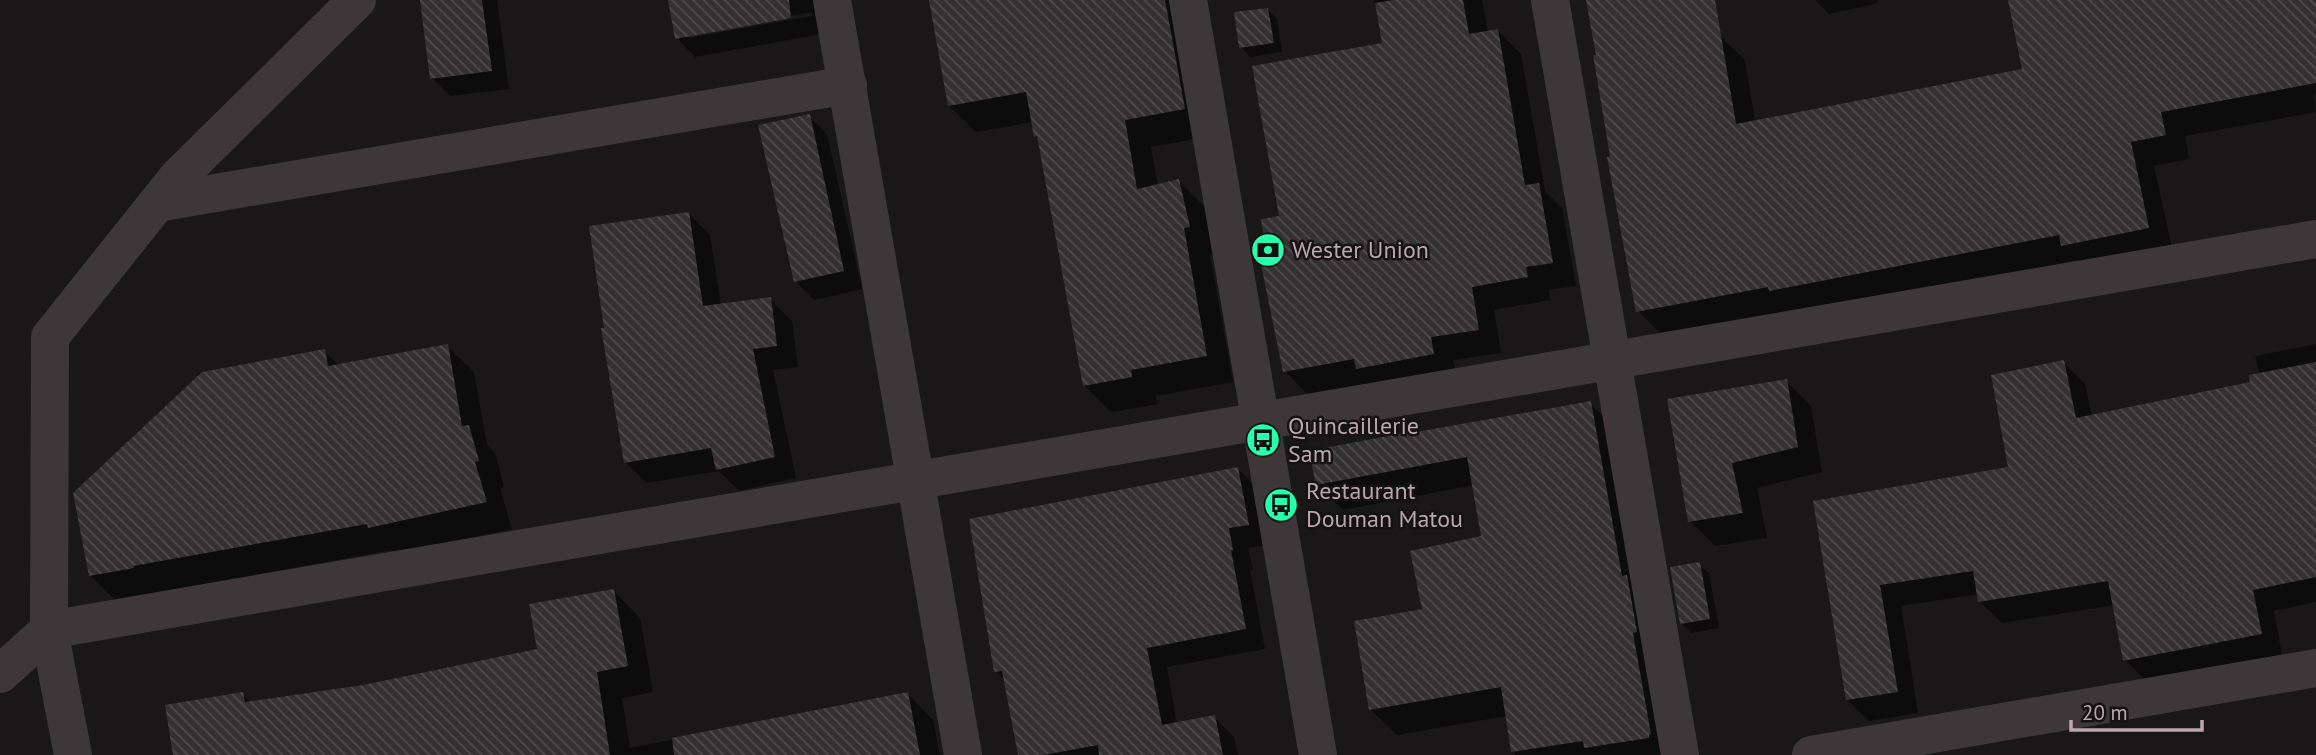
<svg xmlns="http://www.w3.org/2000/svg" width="2316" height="755" font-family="'PT Sans',sans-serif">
<defs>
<pattern id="building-back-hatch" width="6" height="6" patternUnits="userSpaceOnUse" patternTransform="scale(1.75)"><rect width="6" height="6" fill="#353132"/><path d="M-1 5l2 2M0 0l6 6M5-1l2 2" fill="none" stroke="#504c4d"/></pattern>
</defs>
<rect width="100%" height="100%" fill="#191717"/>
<g fill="#0007" fill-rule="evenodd">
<path d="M422,0H497L509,89L450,96L432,78Z"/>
<path d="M677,0H814L821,34L695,57L677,38ZM812,12V16L689,38V35Z"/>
<path d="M931,0H1186L1211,136L1151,147L1158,186L1179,181L1206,208L1215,254L1210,255L1233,382L1156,396L1158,404L1111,412L1084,385L1040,140L1036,136L1033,122L976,132L949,106Z"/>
<path d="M1374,0H1482L1488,32L1498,31L1521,54L1545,191L1562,208L1576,286L1549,290L1550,300L1494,310L1501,353L1453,360L1457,377L1308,395L1285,371L1267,245L1383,44Z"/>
<path d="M1587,0H1638L1720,36L1745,60L1755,122L2024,71L2015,0H2316V94H2314L2316,112L2185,136L2189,159L2154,166L2173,252L2088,270L2078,260L1795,314L1663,336L1638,311Z"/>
<path d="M1815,0H1877L1878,3L1829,14Z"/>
<path d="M1268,10L1277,19L1282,52L1250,57L1241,47Z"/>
<path d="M809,116L827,134L862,289L814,300L795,281Z"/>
<path d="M689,214L710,235L721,306L770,299L792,321L798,367L773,370L796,478L739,491L719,471L647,483L625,462Z"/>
<path d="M2316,344V602L2274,611L2282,655L2147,682L2125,660L2114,605L2002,623L1980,602L1979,594L1901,606L1918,713L1869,721L1847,700L1815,502L2010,468L2063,362L2085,384L2092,416L2252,383L2260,374L2255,356Z"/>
<path d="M447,346L474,372L487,445L495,453L504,487L500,489L512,529L396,553L392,550L159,592L117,602L90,575L324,351L339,366Z"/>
<path d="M1786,381L1811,406L1822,472L1757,488L1767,538L1715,546L1690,521Z"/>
<path d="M1590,403L1615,428L1674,755H1516L1513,751L1507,716L1397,735L1371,710L1424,611L1483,538L1474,485L1343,510L1317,485Z"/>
<path d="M1238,469L1258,489L1268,545L1248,548L1253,569L1250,570L1265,649L1167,667L1177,724L1214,717L1234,737L1238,755H1020L1005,681L996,671Z"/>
<path d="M1699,564L1709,573L1719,628L1691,633L1681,623Z"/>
<path d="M614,591L640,618L653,692L622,698L630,748L907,693L933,720L940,755H175L242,694L252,703L364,686L539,650Z"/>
</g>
<g fill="url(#building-back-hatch)">
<path d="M420,0H482L492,71L430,79Z"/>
<path d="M668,0H789L791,18L675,39Z"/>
<path d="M929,0H1165L1185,109L1125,120L1137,189L1179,179L1190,227L1184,228L1207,356L1131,370L1132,377L1083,386L1037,136L1034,137L1026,92L948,106Z"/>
<path d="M1393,0H1463L1469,34L1498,29L1525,185L1539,183L1553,263L1526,267L1528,277L1472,287L1479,330L1431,337L1434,354L1356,369L1354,359L1283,372L1257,245L1265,243L1261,219L1279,216L1252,66L1382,43L1375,3Z"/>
<path d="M1586,0H1715L1736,124L2022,69L2008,0H2316V83L2161,112L2166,135L2131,142L2149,228L2061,246L2059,235L1769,291L1768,287L1636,312L1607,157L1610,156L1593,55H1596Z"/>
<path d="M1268,8L1274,43L1239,48L1234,12Z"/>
<path d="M810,114L844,271L794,282L758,125Z"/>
<path d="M689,212L703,306L771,297L777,346L753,349L775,457L716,470L711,448L624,463L601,328H604L589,226Z"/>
<path d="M448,344L462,426L469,425L479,461L475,462L487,502L368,528L367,524L133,566L134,568L89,576L73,493L202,372L325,349L328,366Z"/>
<path d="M2064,360L2076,418L2250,382L2249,375L2316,362V577L2253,590L2262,634L2123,661L2108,581L1978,602L1973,571L1880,585L1898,692L1846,700L1813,501L2008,467L1991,375Z"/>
<path d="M1787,379L1798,447L1732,463L1743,513L1688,522L1667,399Z"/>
<path d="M1591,401L1622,576L1627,575L1637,632L1633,633L1651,734L1649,735V738L1584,748L1583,741L1511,752L1501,687L1369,710L1354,621L1422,609L1410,551L1481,536L1467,457L1316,485L1309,451L1404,433L1405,434Z"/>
<path d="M1238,467L1249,525L1229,528L1233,550H1231L1246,629L1147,648L1162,725L1215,715L1223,755H1099L1098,745L1043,755H1018L1002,671L994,672L969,519Z"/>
<path d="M1700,562L1710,619L1680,624L1670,567Z"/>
<path d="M614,589L628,666L597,672L610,755H173L165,705L243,692L245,702L363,685L537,649L529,604Z"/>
<path d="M908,692L920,755H674L672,738Z"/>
</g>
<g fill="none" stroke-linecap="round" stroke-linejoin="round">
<g stroke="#3e3739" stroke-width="38">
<path d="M832,0L963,755"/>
<path d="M1188,0L1318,755"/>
<path d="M1550,0L1680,755"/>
<path d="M157,203L848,85"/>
<path d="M0,674L49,630L2316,239"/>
<path d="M73,755L49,630L50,337L177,178L357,0"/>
<path d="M1811,755L2316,668"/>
</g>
</g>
<defs>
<g id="bank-disc" transform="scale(1.75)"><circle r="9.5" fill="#28ffac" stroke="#141212"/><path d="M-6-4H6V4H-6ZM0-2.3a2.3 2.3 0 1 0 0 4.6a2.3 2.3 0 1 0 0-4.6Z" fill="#111"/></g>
<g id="bus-disc" transform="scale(1.75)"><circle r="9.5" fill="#28ffac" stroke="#141212"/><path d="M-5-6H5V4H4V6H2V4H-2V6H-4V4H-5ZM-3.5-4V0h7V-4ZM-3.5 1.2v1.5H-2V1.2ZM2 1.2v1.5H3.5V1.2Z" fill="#111"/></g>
</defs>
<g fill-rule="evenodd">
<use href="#bank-disc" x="1268" y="250"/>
<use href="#bus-disc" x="1263" y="440"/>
<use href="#bus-disc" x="1281" y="505"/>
</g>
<g text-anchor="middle" stroke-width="5" stroke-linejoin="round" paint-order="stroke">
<g font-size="24" fill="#baa7ae" stroke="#141212" text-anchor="start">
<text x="1292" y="258">Wester Union</text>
<text x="1288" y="434">Quincaillerie<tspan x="1288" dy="28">Sam</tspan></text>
<text x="1306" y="499">Restaurant<tspan x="1306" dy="28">Douman Matou</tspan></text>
</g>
</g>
<path d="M2071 720v10h131v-10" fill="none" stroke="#baa7ae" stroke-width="3.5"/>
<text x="2082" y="720" font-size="21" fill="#baa7ae" stroke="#141212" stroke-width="5" paint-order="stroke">20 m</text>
</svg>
